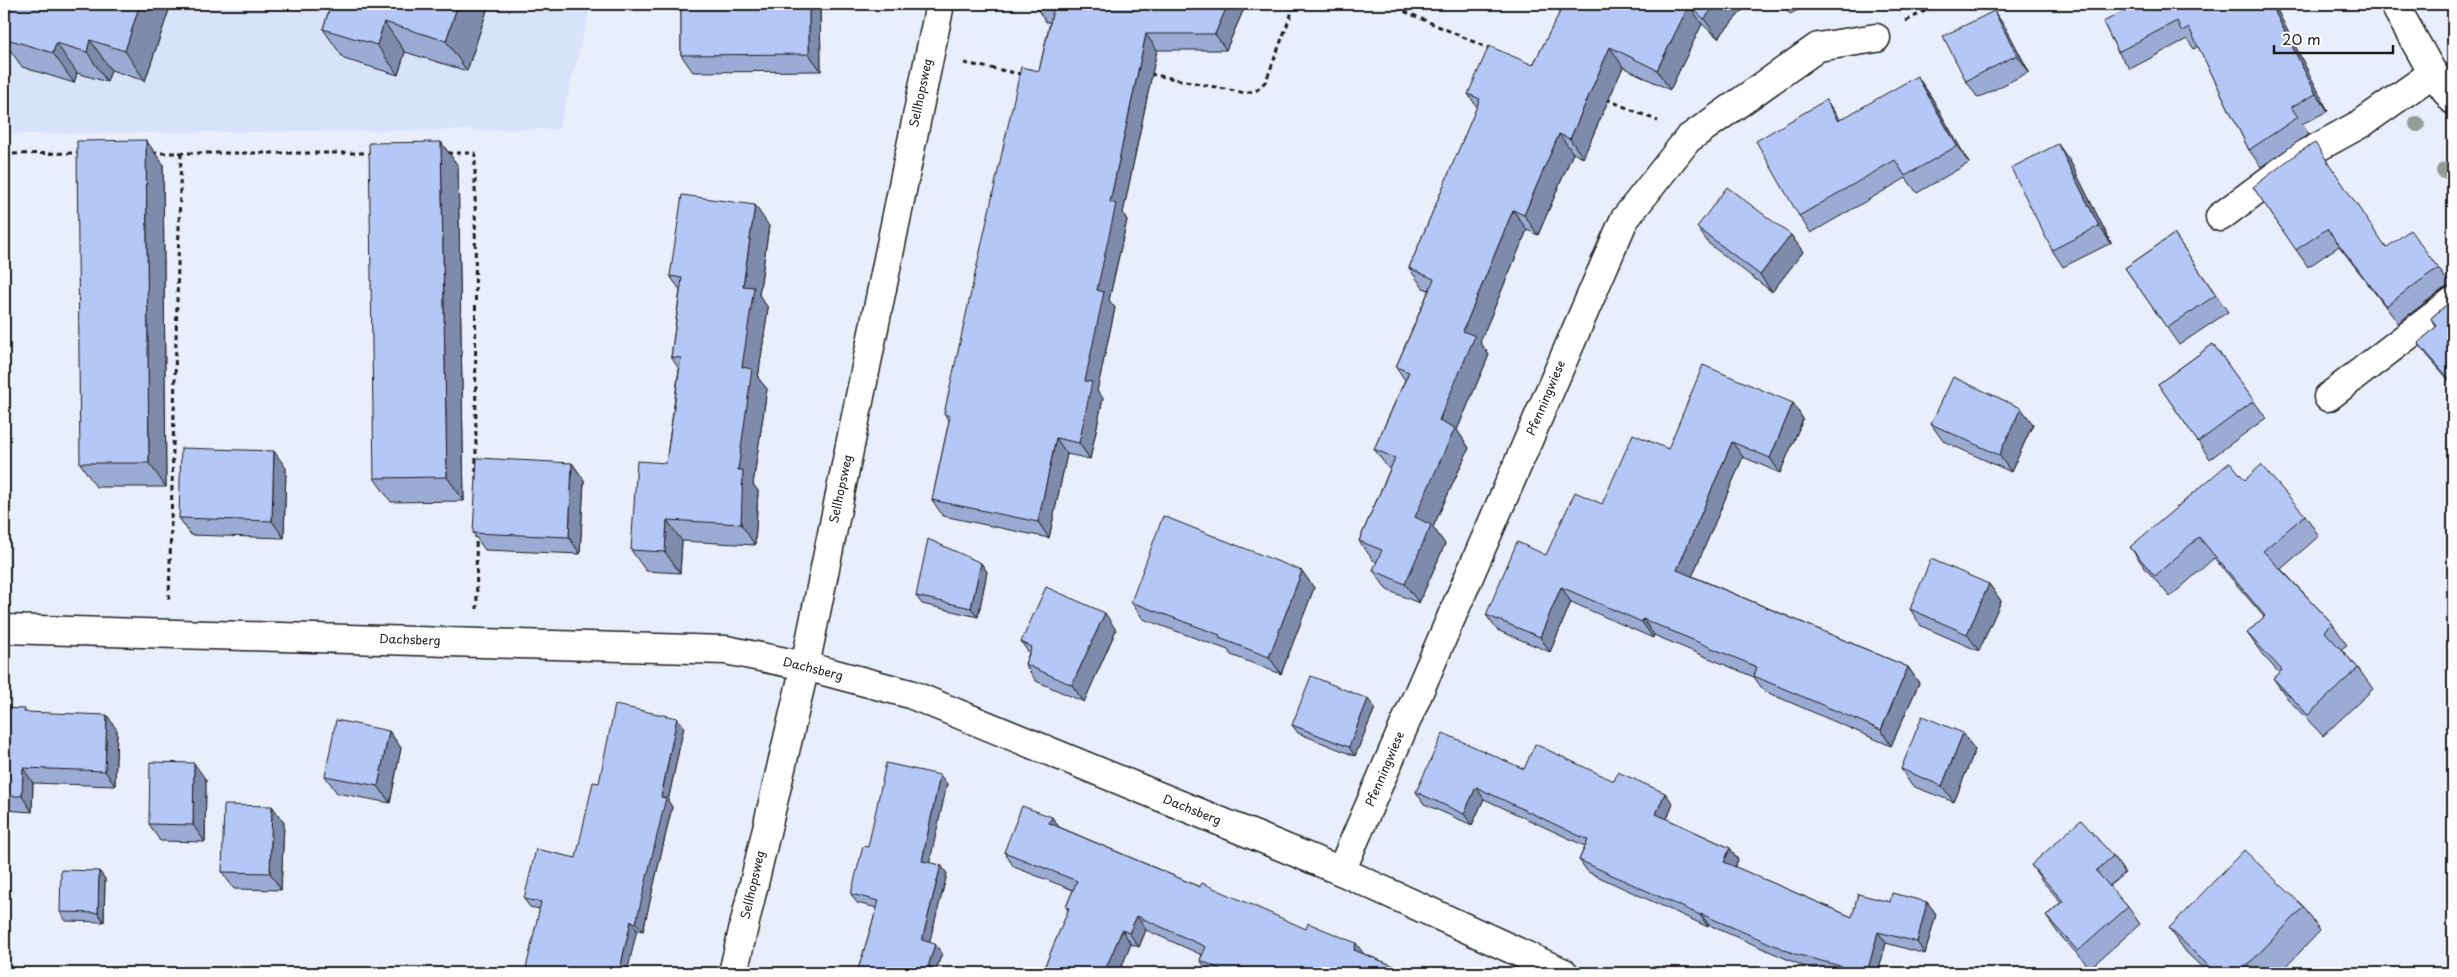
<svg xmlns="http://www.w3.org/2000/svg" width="2457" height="977" font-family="'Playpen Sans',sans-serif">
<rect width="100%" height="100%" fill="#e8eefc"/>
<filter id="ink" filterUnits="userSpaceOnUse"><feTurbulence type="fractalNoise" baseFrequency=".02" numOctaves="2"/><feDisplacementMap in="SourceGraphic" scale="10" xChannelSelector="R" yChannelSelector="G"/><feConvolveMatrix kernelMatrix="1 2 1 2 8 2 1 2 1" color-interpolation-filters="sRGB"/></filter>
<g filter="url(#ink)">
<path fill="#d8e2fa" d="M4,4H591L559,129L4,134Z"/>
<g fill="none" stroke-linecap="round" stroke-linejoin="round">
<g stroke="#1c1c1c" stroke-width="31">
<g id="minor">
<path d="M2220,217L2302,156L2362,123L2433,73"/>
<path d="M2328,397L2453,301"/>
<path d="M4,629L726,650L805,666L910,694L1341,871L1564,973"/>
<path d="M1341,871L1624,220L1688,139L1818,47L1876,38"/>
<path d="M733,973L805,666L940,4"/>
</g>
</g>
<g stroke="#1c1c1c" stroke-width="31">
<path id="major" d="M2394,4L2431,70L2453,100"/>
</g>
<g stroke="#1c1c1c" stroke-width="3" stroke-dasharray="5 4" stroke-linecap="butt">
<path d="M1388,4L1490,49"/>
<path d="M1906,21L1938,4"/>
<path d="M964,63L1021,74"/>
<path d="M1150,74L1245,93L1257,90L1266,81L1295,4"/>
<path d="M1606,99L1658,121"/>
<path d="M152,153H373"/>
<path d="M447,153H475L476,482"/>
<path d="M4,154L81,153"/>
<path d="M476,533L477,609"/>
<path d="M169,599L181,153"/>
</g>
<use href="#minor" stroke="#fff" stroke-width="28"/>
<use href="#major" stroke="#fff" stroke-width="28"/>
</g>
<g fill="#939d98">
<circle cx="2417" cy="124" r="8"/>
<circle cx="2444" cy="171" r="8"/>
</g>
<g fill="#9babd4" stroke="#1c1c1c">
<path d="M12,4H171L145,81L111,70L107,82L77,73L74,83L22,67L4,41V30Z"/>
<path d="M331,4H489L467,71L405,52L398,75L344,59L323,29Z"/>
<path d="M681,4H820L821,71L693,72L681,55Z"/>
<path d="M1035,4H1246L1226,50H1157L1123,213L1127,220L1109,300L1115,308L1097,391L1103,398L1090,459L1067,454L1049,538L943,516L932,500L949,421L944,414L1039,71L1050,22H1046L1035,6Z"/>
<path d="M1481,4H1493L1491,7Z"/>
<path d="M1564,4H1748L1718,38L1702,24L1670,90L1623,67L1583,158L1573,153L1538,235L1527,230L1480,342L1489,355L1457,430L1469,448L1433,527L1445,544L1419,603L1387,590L1373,570L1377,562L1373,560L1359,541L1390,469L1388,468L1374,449L1405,380L1396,367L1429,290L1423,288L1409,268L1477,107L1468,94L1533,65Z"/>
<path d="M1783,4H1810L1790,14Z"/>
<path d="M2274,4L2328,111L2302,124L2309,134L2261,167L2249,150L2198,46L2194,49L2187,39L2130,69L2118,52L2103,22Z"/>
<path d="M2006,28L2029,72L1978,98L1966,81Z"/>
<path d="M1929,93L1969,163L1917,193L1906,178L1811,233L1799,216L1839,120Z"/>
<path d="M441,142L458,166L464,501L391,502L374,478Z"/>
<path d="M2070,161L2111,243L2063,267L2052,250Z"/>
<path d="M163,164L166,487H96L80,463Z"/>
<path d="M2253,187L2387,247L2439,269L2451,286L2443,289L2398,323L2339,246L2308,267Z"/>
<path d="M769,226L759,295L768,308L758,378L767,389L753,484L758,491L755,545L682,541L680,573L646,571L631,550L666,463L679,369L671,357L680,290L670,276Z"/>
<path d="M1697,227L1791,235L1803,252L1772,292L1709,244Z"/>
<path d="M2174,234L2228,312L2179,345L2125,268Z"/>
<path d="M2453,299V385L2427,355L2418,343L2436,327L2431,318Z"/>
<path d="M2213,344L2266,418L2210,459L2158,384Z"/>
<path d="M1793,403L1803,419L1780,473L1743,457L1692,576L1908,667L1919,683L1891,746L1764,691L1754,677L1654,635L1653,638L1571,602L1550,652L1497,630L1486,615L1546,555L1602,504L1668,449Z"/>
<path d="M1931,424H2033L2011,472L1943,441Z"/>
<path d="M572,463L584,480L580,554L485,550L473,533Z"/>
<path d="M286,468L284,538L191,535L179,518Z"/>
<path d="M2245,480L2305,515L2319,536L2281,569L2332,623L2347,645L2341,649L2358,668L2373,689L2323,736L2288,699L2273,678L2279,673L2262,654L2247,633L2264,617L2214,558L2170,597L2145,568L2130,547Z"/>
<path d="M981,563L987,572L978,617L922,604L916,596Z"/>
<path d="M1302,571L1314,588L1281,674L1231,655L1228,650L1143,619L1131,602Z"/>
<path d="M1989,584L2001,601L1979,651L1921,626L1910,609Z"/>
<path d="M1116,630L1084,702L1036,681L1025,664L1029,653L1021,642Z"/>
<path d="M4,708L117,730L115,786L33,783L32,812L4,810Z"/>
<path d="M1375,708L1355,756L1298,733L1292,725Z"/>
<path d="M684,726L668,801L672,807L643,931L530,907L524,899L576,858L599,783Z"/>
<path d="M389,731L401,748L390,803L337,793L325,776Z"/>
<path d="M1975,750L1954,802L1912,786L1901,769Z"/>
<path d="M1524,769L1614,781L1665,793L1673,804L1667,819L1730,848L1738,860L1735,867L1852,917L1890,902H1927L1936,914L1925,954L1886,943L1878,973H1831L1803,966L1709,925L1708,927L1588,872L1579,860L1585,846L1484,799L1472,825L1424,804L1416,792Z"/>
<path d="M940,775L947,784L929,863L941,865L947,874L929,942L942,953L936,970L857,973L877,908L857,903L851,894L868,847Z"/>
<path d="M206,780L205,842L160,841L149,824Z"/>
<path d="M272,806L284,823L281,890L234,889L222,872Z"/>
<path d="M1059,827L1200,887L1411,973H1209L1200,960L1202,955L1146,930L1139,947L1131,944L1119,973H1042L1068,911L1066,907L1073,890L1014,867L1004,852Z"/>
<path d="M2113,856L2125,873L2109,886L2128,907L2140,924L2090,968L2058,933L2046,916L2061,902L2043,882L2031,865Z"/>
<path d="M99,871L105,879L104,922L66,921L60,912Z"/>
<path d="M2304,907L2320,931L2280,973H2208L2186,952L2169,928Z"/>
</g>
<g fill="#7e8bac" stroke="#1c1c1c">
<path d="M140,4H171L145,81L125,51Z"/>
<path d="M458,4H489L467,71L446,41Z"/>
<path d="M809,4H820L821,71L809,54Z"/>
<path d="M1228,4H1246L1226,50L1215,34Z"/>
<path d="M1717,4H1748L1718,38L1704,19Z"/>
<path d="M2271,4H2274L2328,111L2316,94Z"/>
<path d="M1689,5L1702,24L1670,90L1657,70Z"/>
<path d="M1994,11L2006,28L2029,72L2017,55Z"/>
<path d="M384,22L405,52L398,75L377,45Z"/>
<path d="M1146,34L1157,50L1123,213L1127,220L1109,300L1115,308L1097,391L1103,398L1090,459L1079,443L1085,381L1097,290L1110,202Z"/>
<path d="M90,40L111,70L107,82L87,52Z"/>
<path d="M56,43L77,73L74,83L53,53Z"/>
<path d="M1610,47L1623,67L1583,158L1570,139Z"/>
<path d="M1917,76L1929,93L1969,163L1957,146Z"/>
<path d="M1826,100L1838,117L1850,138L1838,121Z"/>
<path d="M1559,134L1573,153L1538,235L1524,215Z"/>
<path d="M146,140L163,164L166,487L149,463Z"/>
<path d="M441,142L458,166L464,501L447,477Z"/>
<path d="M2058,144L2070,161L2111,243L2099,226Z"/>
<path d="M755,205L769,226L759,295L768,308L758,378L767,389L753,484L758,491L755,545L741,524L738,470L742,367L743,286Z"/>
<path d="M1513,210L1527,230L1480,342L1489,355L1457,430L1469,448L1433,527L1445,544L1419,603L1405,584L1415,517L1463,331Z"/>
<path d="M1791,235L1803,252L1772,292L1760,275Z"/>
<path d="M1793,403L1803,419L1780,473L1770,458Z"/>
<path d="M2021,408L2033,424L2011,472L1999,455Z"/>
<path d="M1056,438L1067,454L1049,538L1038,522Z"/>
<path d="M1732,442L1743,457L1688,586L1677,570Z"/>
<path d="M274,451L286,468L284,538L272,521Z"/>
<path d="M572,463L584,480L580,554L569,537Z"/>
<path d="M667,520L682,541L680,573L665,552Z"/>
<path d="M981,563L987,572L978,617L971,608Z"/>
<path d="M1302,571L1314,588L1281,674L1269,657Z"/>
<path d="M1989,584L2001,601L1979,651L1967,634Z"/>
<path d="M1561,587L1571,602L1550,652L1540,637Z"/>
<path d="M1105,613L1116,630L1084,702L1072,685Z"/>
<path d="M1643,619L1654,635L1653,638L1642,622Z"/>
<path d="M1908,667L1919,683L1891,746L1881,730Z"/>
<path d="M1368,699L1375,708L1355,756L1349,747Z"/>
<path d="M107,715L117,730L115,786L105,771Z"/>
<path d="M677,718L684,726L668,801L672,807L643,931L636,923Z"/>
<path d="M389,731L401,748L390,803L378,786Z"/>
<path d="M1963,733L1975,750L1954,802L1942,786Z"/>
<path d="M194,763L206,780L205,842L193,825Z"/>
<path d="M23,768L33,783L32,812L22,796Z"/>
<path d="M940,775L947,784L928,870L922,861Z"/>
<path d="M1476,787L1484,799L1472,825L1464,814Z"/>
<path d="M1665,793L1673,804L1664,826L1656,814Z"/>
<path d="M272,806L284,823L281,890L270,873Z"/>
<path d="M1052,817L1062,831L1049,823Z"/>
<path d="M1730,848L1738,860L1732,874L1724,862Z"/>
<path d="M941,865L947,874L928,948L922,940Z"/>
<path d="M99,871L105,879L104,922L98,913Z"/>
<path d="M1927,902L1936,914L1925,954L1917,942Z"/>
<path d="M1701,914L1709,925L1708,927L1700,915Z"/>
<path d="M1137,916L1146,930L1139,947L1129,933Z"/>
<path d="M631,921L637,930L627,973H619Z"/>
<path d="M1122,930L1131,944L1119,973H1104Z"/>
<path d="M1878,932L1886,943L1878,973H1867Z"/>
<path d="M1356,943L1366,957L1354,950Z"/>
<path d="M935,944L942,953L935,973L928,967Z"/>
<path d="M1242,967L1246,973H1239Z"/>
</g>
<g fill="#b4c7f6" stroke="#1c1c1c">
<path d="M12,4H140L125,51L90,40L87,52L56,43L53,53L4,38V30Z"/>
<path d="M331,4H458L446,41L384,22L377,45L323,29Z"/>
<path d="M681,4H809V54L681,55Z"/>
<path d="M1035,4H1228L1215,34H1146L1110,202L1116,204L1097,290L1104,292L1085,381L1092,382L1079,443L1056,438L1038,522L932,500L950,416L944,414L1021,67L1039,71L1053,10L1035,6Z"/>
<path d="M1564,4H1717L1704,19L1689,5L1657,70L1610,47L1570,139L1559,134L1524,215L1513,210L1463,331L1475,336L1439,420L1455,428L1415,517L1431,525L1405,584L1373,570L1382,550L1359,541L1395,458L1374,449L1409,372L1396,367L1434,279L1409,268L1480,99L1468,94L1489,46L1533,65Z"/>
<path d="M2138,4H2271L2316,94L2291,107L2298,117L2249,150L2189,28L2182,32L2177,21L2118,52L2103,22Z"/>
<path d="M1994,11L2017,55L1966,81L1943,36Z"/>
<path d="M1917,76L1957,146L1905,176L1895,160L1799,216L1756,141L1826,100L1838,121Z"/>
<path d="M146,140L149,463H80L77,141Z"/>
<path d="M441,142L447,477L374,478L369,143Z"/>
<path d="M2315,143L2386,248L2410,230L2439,269L2432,272L2386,306L2327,229L2296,250L2253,187L2299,152Z"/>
<path d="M2058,144L2099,226L2052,250L2011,168Z"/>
<path d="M1727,187L1791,235L1760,275L1697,227Z"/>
<path d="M682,195L755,205L743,286L754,287L742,367L752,369L738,470H743L741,524L667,520L665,552L631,550L637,461L666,463L681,358L671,357L682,278L670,276Z"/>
<path d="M2174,234L2216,295L2167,328L2125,268Z"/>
<path d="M2453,299V383L2418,343L2437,326L2431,318Z"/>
<path d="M2213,344L2254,401L2198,442L2158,384Z"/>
<path d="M1703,365L1793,403L1770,458L1732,442L1677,570L1908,667L1881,730L1754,676L1757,667L1643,619L1642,622L1561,587L1540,637L1486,615L1517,542L1546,555L1575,492L1602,504L1633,434L1668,449Z"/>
<path d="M1953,377L2021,408L1999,455L1931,424Z"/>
<path d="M181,448L274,451L272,521L179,518Z"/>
<path d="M477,458L572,463L569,537L473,533Z"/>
<path d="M2230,462L2245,480L2261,465L2305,515L2263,551L2332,623L2324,631L2358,668L2308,715L2273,678L2282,670L2247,633L2265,616L2199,537L2155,576L2130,547Z"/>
<path d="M1163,516L1302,571L1269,657L1219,638L1220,635L1131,602Z"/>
<path d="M928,539L981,563L971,608L916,596Z"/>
<path d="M1931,559L1989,584L1967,634L1910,609Z"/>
<path d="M1046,587L1105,613L1072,685L1025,664L1032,647L1021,642Z"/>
<path d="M1311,676L1368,699L1349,747L1292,725Z"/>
<path d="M615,705L677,718L661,797L666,798L636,923L631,921L619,973H525L541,902L524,899L536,849L576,858L593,782L599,783Z"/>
<path d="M4,708L25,709L24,712L107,715L105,771L23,768L22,796H4Z"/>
<path d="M1922,716L1963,733L1942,786L1901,769Z"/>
<path d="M336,720L389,731L378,786L325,776Z"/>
<path d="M1443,733L1524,769L1535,744L1614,781L1618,772L1665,793L1656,814L1730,848L1724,862L1852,917L1858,894L1890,902L1892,893L1927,902L1917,942L1878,932L1867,973L1795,954L1701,914L1700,915L1579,860L1588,840L1476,787L1464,814L1416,792Z"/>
<path d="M150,762L194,763L193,825L149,824Z"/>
<path d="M886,763L940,775L922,861L941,865L922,940L935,944L928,967L948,973H857L879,901L851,894L863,846L868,847Z"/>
<path d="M224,805L272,806L270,873L222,872Z"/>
<path d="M1022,806L1052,817L1049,823L1200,887L1202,883L1306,929L1308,923L1356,943L1354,950L1411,973H1257L1242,967L1239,973H1228L1200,960L1206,947L1137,916L1129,933L1122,930L1104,973H1042L1069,908L1066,907L1077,881L1004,852Z"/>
<path d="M2081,820L2113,856L2096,871L2128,907L2078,951L2046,916L2063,901L2031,865Z"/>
<path d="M2244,850L2304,907L2240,973H2216L2169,928Z"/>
<path d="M61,870L99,871L98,913L60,912Z"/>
</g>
</g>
<g text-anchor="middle" stroke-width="4" stroke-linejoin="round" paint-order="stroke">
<g font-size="12" fill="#1c1c1c" stroke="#fff">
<text transform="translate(921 93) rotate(-78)" y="4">Sellhopsweg</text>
<text transform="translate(1546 398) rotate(-67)" y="4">Pfenningwiese</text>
<text transform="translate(841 489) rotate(-78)" y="4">Sellhopsweg</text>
<text transform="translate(410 640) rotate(2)" y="4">Dachsberg</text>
<text transform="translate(813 669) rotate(14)" y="4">Dachsberg</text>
<text transform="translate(1385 769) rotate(-67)" y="4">Pfenningwiese</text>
<text transform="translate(1192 810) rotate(22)" y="4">Dachsberg</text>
<text transform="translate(753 885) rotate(-77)" y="4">Sellhopsweg</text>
</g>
</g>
<rect width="2457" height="977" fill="none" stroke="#fff" stroke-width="20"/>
<rect x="10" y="10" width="2437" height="957" fill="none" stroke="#1c1c1c" stroke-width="2" filter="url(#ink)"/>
<path d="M2274 45v8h119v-8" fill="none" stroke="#1c1c1c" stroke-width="2.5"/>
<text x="2282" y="45" font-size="15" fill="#1c1c1c" stroke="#ffffff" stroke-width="4" paint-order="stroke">20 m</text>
</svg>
